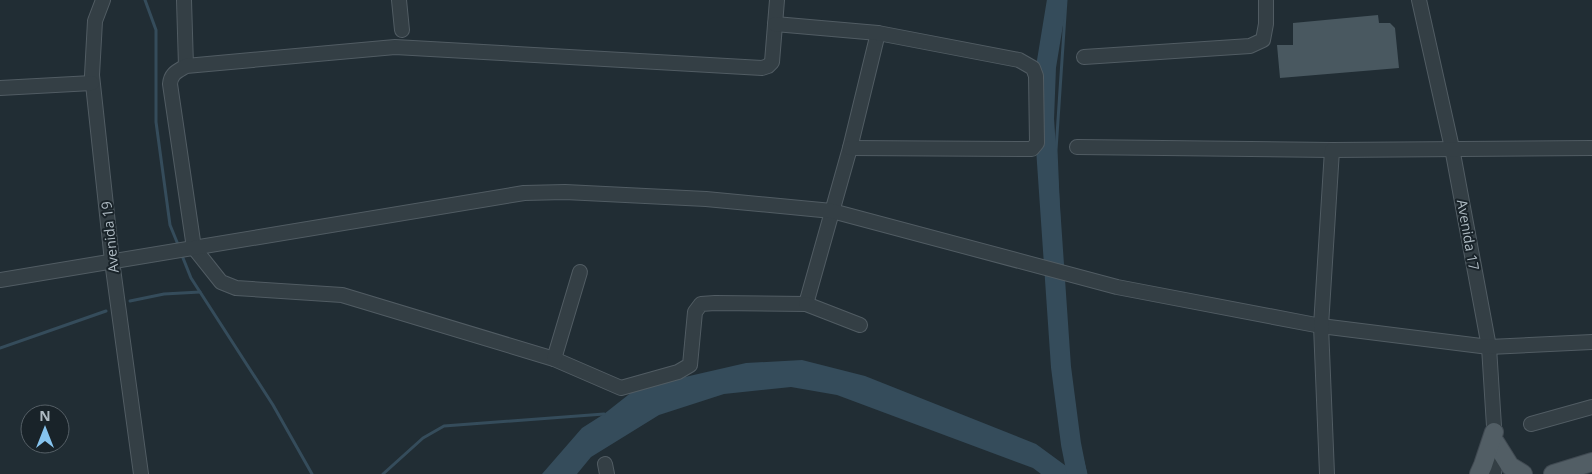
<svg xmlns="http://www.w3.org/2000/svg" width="1592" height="474" font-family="'Open Sans',sans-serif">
<rect width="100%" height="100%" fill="#212d34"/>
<path fill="#354c5b" d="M802,360L865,376L1036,444L1077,474H1041L1033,468L837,395L791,387L724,394L659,415L591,457L577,474H542L582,428L604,414L637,388L746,363Z"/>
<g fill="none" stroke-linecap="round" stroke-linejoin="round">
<g stroke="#354c5b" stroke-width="3">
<path d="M145,0L156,30V122L170,225L179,247"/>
<path d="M181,253L191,278L273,405L312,474"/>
<path d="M1061,269L1056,150L1066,0"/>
<path d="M1061,275L1072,419L1086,474"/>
<path d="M130,301L164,294L200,292"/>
<path d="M0,348L106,311"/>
<path d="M383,474L423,438L444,426L604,414"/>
</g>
<path stroke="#354c5b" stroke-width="20" d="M1057,0L1046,67L1044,119L1061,367L1071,444L1077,474"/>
</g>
<path fill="#495860" d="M1378,15L1379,23H1390L1395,28L1399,68L1280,78L1277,45H1293V23Z"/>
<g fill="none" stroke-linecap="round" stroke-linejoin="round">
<g stroke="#515c63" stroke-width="16">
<g id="minor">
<path d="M103,0L95,21L92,75L112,261L141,474"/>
<path d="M184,0L186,66"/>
<path d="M399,0L402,30"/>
<path d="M777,0L772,62L768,66L762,68L395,47L186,66C178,71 171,73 170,84L194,248L221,282L236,288L342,295L554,359L621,388L678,372L690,365L695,312L701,304L715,303L806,304L850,148L878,33"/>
<path d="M1419,0L1452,148L1489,347L1495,442L1494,474"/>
<path d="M775,24L878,33L1019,60L1033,68L1036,76L1037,143L1032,149L850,148"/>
<path d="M1084,57L1250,46L1263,40L1266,24V0"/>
<path d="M0,88L92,83"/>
<path d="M1077,147L1332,150"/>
<path d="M0,280L524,193L565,192L706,199L832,211L1117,287L1321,326L1489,347L1592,342"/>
<path d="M806,304L860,325"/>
<path d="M554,359L580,272"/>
<path d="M1531,424L1592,407"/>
<path d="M605,464L607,474"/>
<path d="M1327,474L1321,326L1332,150L1592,148"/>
</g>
</g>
<g stroke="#404a52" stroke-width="20">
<g id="major">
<path d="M1495,442L1510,466L1523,474"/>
<path d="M1479,474L1483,465L1494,432"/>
<path d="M1553,474L1592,462"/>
</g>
</g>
<use href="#minor" stroke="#343f45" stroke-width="14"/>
<use href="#major" stroke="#525e65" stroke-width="18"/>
</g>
<g text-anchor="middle" stroke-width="4" stroke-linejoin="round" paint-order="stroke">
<g font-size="14" fill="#aebac2" stroke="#192329">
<text transform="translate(1468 235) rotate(80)" y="5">Avenida 17</text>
<text transform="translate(110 237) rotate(-96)" y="5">Avenida 19</text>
</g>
</g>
<g transform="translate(45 429)"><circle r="24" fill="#192329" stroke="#555f66"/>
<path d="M0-4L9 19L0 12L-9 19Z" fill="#86c4ef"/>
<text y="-8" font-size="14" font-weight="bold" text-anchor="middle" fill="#aebac2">N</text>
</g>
</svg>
